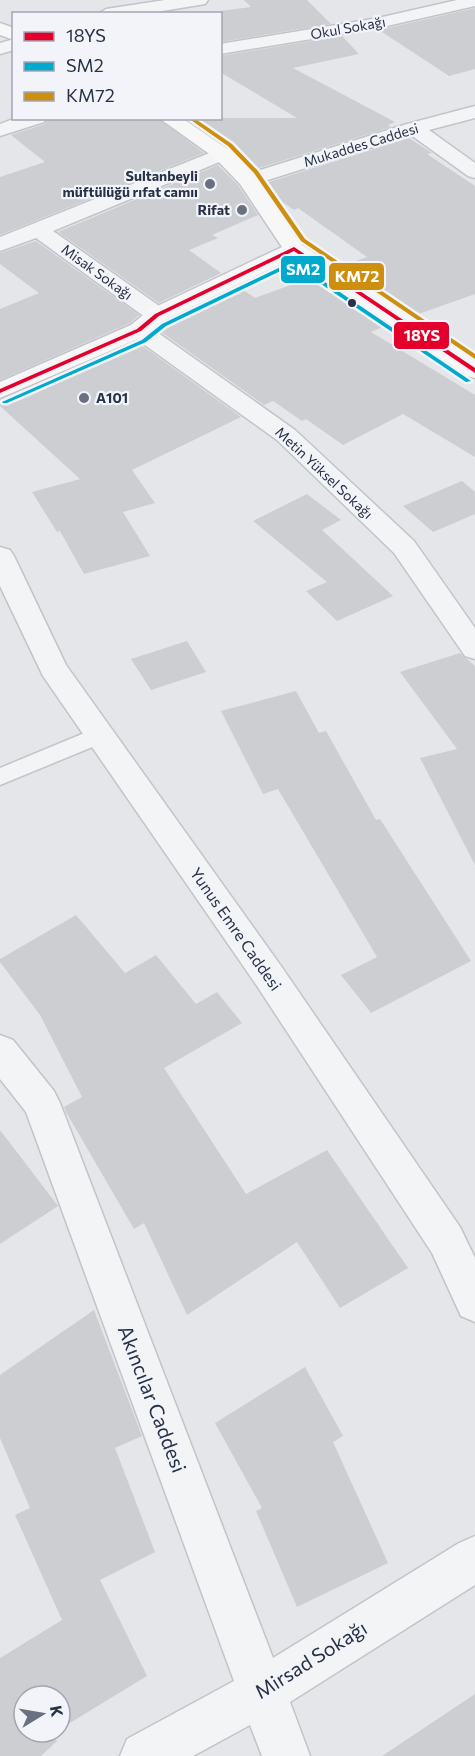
<svg xmlns="http://www.w3.org/2000/svg" width="475" height="1756" font-family="Commissioner,sans-serif">
<rect width="100%" height="100%" fill="#e4e6ea"/>
<g fill="#ccced2">
<path d="M244,0H307L331,24L220,42V11L251,7Z"/>
<path d="M475,8V69L449,76L379,30Z"/>
<path d="M342,36L359,54L293,68L395,122L388,125L391,127L252,170L230,148L187,118H297L220,72V56Z"/>
<path d="M48,118H157L204,153L0,235V177L45,162L11,135L45,124Z"/>
<path d="M409,138L432,153L427,154L475,186V294L413,316L339,267L367,257L298,208L294,210L284,203L278,206L263,184Z"/>
<path d="M218,165L238,185L258,215L212,235L218,238L189,250L221,273L159,303L58,232Z"/>
<path d="M36,241L139,315L130,323L0,380V309L39,293L0,264V253Z"/>
<path d="M315,276L388,325L371,332L475,395V457L403,414L343,445L306,419L302,421L273,401L264,405L157,329L166,322L239,287L255,298Z"/>
<path d="M137,342L241,417L132,470L155,503L123,512L150,556L84,574L60,531L57,532L32,492L80,479L0,406V400Z"/>
<path d="M462,481L475,492V514L433,532L403,506Z"/>
<path d="M307,494L341,520L322,530L393,596L337,621L306,591L327,582L253,521Z"/>
<path d="M187,641L206,672L151,690L131,659Z"/>
<path d="M460,653L475,666V865L420,758L457,749L400,672Z"/>
<path d="M296,691L319,733L326,731L376,820L380,819L471,961L371,1013L341,975L377,957L278,789L263,794L221,711Z"/>
<path d="M76,915L125,973L156,955L196,1004L217,992L242,1023L164,1068L246,1194L327,1150L408,1268L340,1308L297,1242L187,1315L144,1223L134,1229L66,1112L64,1107L82,1097L40,1015L0,962V959Z"/>
<path d="M0,1130L58,1206L0,1244Z"/>
<path d="M94,1310L142,1436L115,1448L155,1552L100,1580L147,1676L60,1729V1696H24V1732H55L52,1734L57,1741L41,1756H0V1658L62,1620L15,1515L30,1508L0,1438V1375Z"/>
<path d="M305,1367L343,1436L333,1442L388,1563L297,1607L256,1511L262,1508L215,1423Z"/>
<path d="M475,1694V1756H382Z"/>
</g>
<g fill="none" stroke-linecap="round" stroke-linejoin="round">
<g stroke="#c2c4c8" stroke-width="3">
<path id="lane" d="M99,727L107,729L110,735L107,741L0,785V768Z"/>
</g>
<g stroke="#c2c4c8" stroke-width="3">
<g id="street">
<path d="M165,0H208L205,4L199,5L144,14H98L106,9Z"/>
<path d="M457,0H475V6L378,28L220,54V44L378,18Z"/>
<path d="M14,39V50L0,54V43Z"/>
<path d="M475,106V118L429,130L475,163V178L468,176L411,135L255,184H241L238,180L241,176L407,124Z"/>
<path d="M16,118H46L44,122L0,136V124Z"/>
<path d="M222,148L229,150L232,154L229,158L53,231L165,310L168,315L165,320L157,322L149,320L36,238L0,251V237Z"/>
<path d="M139,323L147,325L295,430L414,541L475,628V659L465,656L394,553L277,440L131,335L127,330L131,325Z"/>
<path d="M0,547L10,550L14,556L66,665L281,966L460,1227L475,1258V1322L461,1316L432,1253L257,986L43,676L0,586Z"/>
<path d="M0,1035L13,1040L54,1091L60,1103L273,1658L459,1543L475,1536V1585L290,1702L310,1756H262L250,1725L193,1756H120L127,1739L234,1681L26,1112L0,1079Z"/>
</g>
</g>
<g stroke="#c2c4c8" stroke-width="3">
<g id="secondary">
<path d="M0,23L14,28V40L0,35Z"/>
<path d="M159,118H182L229,150L255,176L302,245L475,360V378L467,376L293,258L165,320L147,335L0,398V382L131,325L149,310L282,247L240,184L215,158Z"/>
</g>
</g>
<use href="#lane" fill="#f3f4f6" fill-rule="evenodd"/>
<use href="#street" fill="#f3f4f6" fill-rule="evenodd"/>
<use href="#secondary" fill="#f7f7f8" fill-rule="evenodd"/>
<g stroke="#f2f4f9" stroke-width="5">
<path id="bus-1" d="M294,247L475,368V373L294,251L159,316L141,331L0,393V389L137,329L155,314Z"/>
</g>
<g stroke="#f2f4f9" stroke-width="5">
<path id="bus-2" d="M287,257L293,261L301,259V261L297,263L471,381L466,382L293,265L166,326L146,342L7,403H3L2,402L142,340L162,324L289,263L284,259Z"/>
</g>
<g stroke="#f2f4f9" stroke-width="5">
<path id="bus-3" d="M188,118H194L232,144L258,171L305,239L475,354V359L301,241L254,173L228,146Z"/>
</g>
<use href="#bus-1" fill="#e4002b" fill-rule="evenodd"/>
<use href="#bus-2" fill="#00a9ce" fill-rule="evenodd"/>
<use href="#bus-3" fill="#ce8f0e" fill-rule="evenodd"/>
</g>
<g fill="#6a707f" stroke="#f2f4f9" stroke-width="2">
<circle cx="210" cy="184" r="6"/>
<circle cx="242" cy="210" r="6"/>
<circle cx="84" cy="398" r="6"/>
</g>
<circle fill="#283146" stroke="#f2f4f9" stroke-width="2" cx="352" cy="303" r="5"/>
<g text-anchor="middle" stroke-width="4.5" stroke-linejoin="round" paint-order="stroke">
<g font-size="14" fill="#283146" stroke="#f2f4f9">
<text transform="translate(348 28) rotate(-10)" y="5">Okul Sokağı</text>
<text transform="translate(361 145) rotate(-17)" y="5">Mukaddes Caddesi</text>
<text transform="translate(97 272) rotate(36)" y="5">Misak Sokağı</text>
<text transform="translate(324 473) rotate(43)" y="5">Metin Yüksel Sokağı</text>
</g>
<g font-size="14" font-weight="bold" fill="#283146" stroke="#f2f4f9" text-anchor="end">
<text x="198" y="181">Sultanbeyli<tspan x="198" dy="16">müftülüğü rıfat camıı</tspan></text>
<text x="230" y="215">Rifat</text>
<text x="96" y="403" text-anchor="start">A101</text>
</g>
<g font-size="16" fill="#283146" stroke="#f2f4f9">
<text transform="translate(236 929) rotate(55)" y="6">Yunus Emre Caddesi</text>
</g>
<g font-size="20" fill="#283146" stroke="#f2f4f9">
<text transform="translate(152 1399) rotate(69)" y="7">Akıncılar Caddesi</text>
<text transform="translate(311 1660) rotate(-32)" y="7">Mirsad Sokağı</text>
</g>
</g>
<g stroke="#f2f4f9" stroke-width="2">
<rect x="280" y="255" width="46" height="29" rx="6" fill="#00a9ce"/>
<rect x="328" y="262" width="57" height="29" rx="6" fill="#ce8f0e"/>
<rect x="393" y="321" width="57" height="29" rx="6" fill="#e4002b"/>
</g>
<g font-size="16" text-anchor="middle" font-weight="bold" fill="#fff">
<text x="303" y="275">SM2</text>
<text x="357" y="282">KM72</text>
<text x="422" y="341">18YS</text>
</g>
<rect x="12" y="12" width="210" height="108" fill="#f2f4f9" stroke="#a1a6b1" stroke-width="1.5"/>
<rect x="24" y="32" width="30" height="9" fill="#e4002b" stroke="#a1a6b1" stroke-width="1.5"/>
<text x="66" y="42" font-size="18" fill="#283146">18YS</text>
<rect x="24" y="62" width="30" height="9" fill="#00a9ce" stroke="#a1a6b1" stroke-width="1.5"/>
<text x="66" y="72" font-size="18" fill="#283146">SM2</text>
<rect x="24" y="92" width="30" height="9" fill="#ce8f0e" stroke="#a1a6b1" stroke-width="1.5"/>
<text x="66" y="102" font-size="18" fill="#283146">KM72</text>
<g transform="translate(42 1714) rotate(79)"><circle r="28" fill="#f2f4f9" stroke="#a1a6b1" stroke-width="1.5"/>
<path d="M0-4.5L10 22L0 15L-10 22Z" fill="#6a707f"/>
<text y="-9" font-size="16" font-weight="bold" text-anchor="middle" fill="#283146">K</text>
</g>
</svg>
